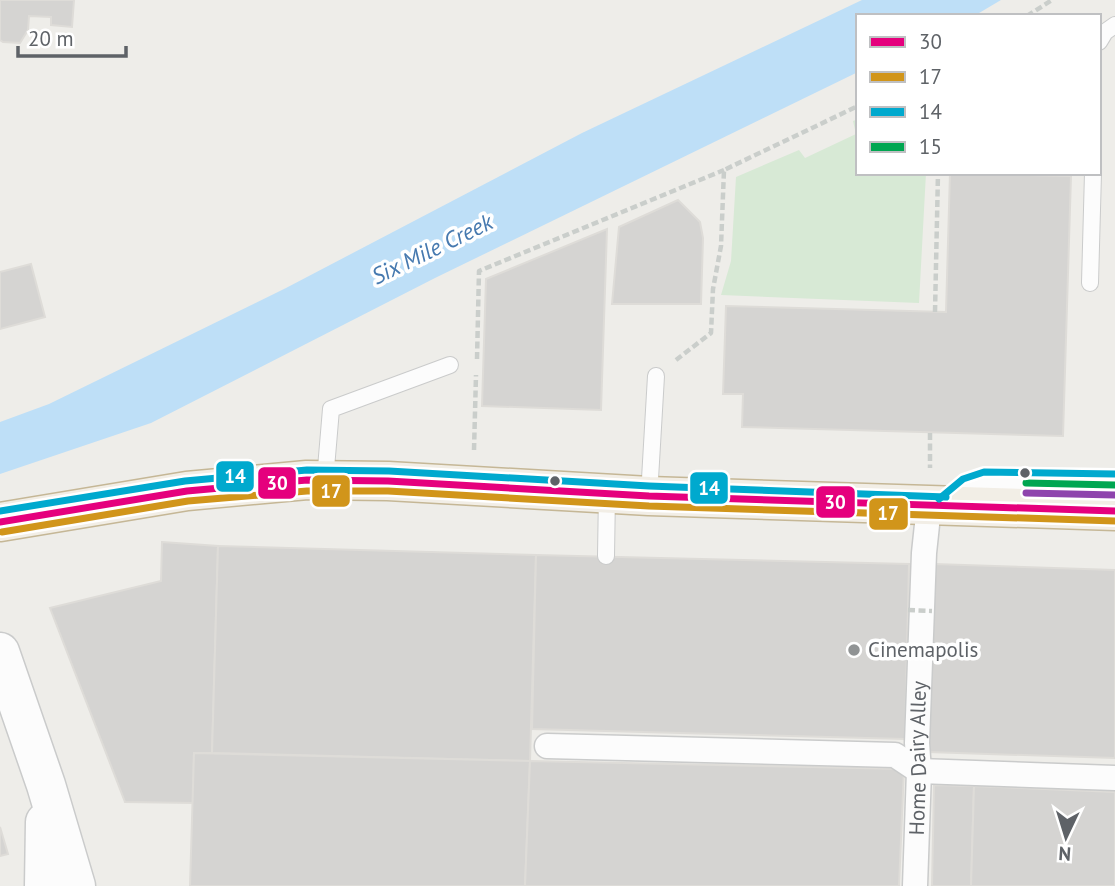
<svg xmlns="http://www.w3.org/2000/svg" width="1115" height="886" font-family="'PT Sans',sans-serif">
<rect width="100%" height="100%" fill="#eeede9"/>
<path fill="#d7e9d5" d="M858,119V173H926L919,303L721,295L731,261L736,177L799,150L805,158L856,134L853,121Z"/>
<path fill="#bedff7" d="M862,0H1001L974,16H858V72L435,278L151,423L0,474V422L49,404L286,288L582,133Z"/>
<g fill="#d5d4d2" stroke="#dedcd8" stroke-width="2">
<path d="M0,0H74L72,27L51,25V17L29,16L28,30L20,43L3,42L0,40Z"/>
<path d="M950,173L1071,176L1063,436L742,427L743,394H723L726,306L946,312Z"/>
<path d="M678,200L700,222L703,238L701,304H612L619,227Z"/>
<path d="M607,229L601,410L482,406L486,279Z"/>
<path d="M31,264L45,317L0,329V272Z"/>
<path d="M162,542L218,546L212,753H194L193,803L125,802L50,608L161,581Z"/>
<path d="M218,546L536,555L530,761L212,753Z"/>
<path d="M536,555L909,564L905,739L532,729Z"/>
<path d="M934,564L1115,570V758L928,752Z"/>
<path d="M194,753L530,761L525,886H190Z"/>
<path d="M530,761L904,769L899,886H525Z"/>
<path d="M934,785L974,786L971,886H932Z"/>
<path d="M974,786L1115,792V886H971Z"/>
<path d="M0,827L8,854L0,856Z"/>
</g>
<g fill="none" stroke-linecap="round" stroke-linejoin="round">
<g stroke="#cacbcb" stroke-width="18">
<g id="service">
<path d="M1099,42L1105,32L1115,25"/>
<path d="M1090,283L1093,173"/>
<path d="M325,480L331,409L450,365"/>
<path d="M649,496L656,376"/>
<path d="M956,500L968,488L986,482L1115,485"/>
<path d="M606,556L607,493"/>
</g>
</g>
<g stroke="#cacbcb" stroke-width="27">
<g id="pedestrian">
<path d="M547,746L895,755L919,771L1115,778"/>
<path id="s1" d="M915,886L919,771L917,743L924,553L929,506"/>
</g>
</g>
<g stroke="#cacbcb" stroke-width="41">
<g id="tertiary">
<path d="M0,652L46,785L76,886"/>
<path d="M44,886L45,822"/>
</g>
</g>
<g stroke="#c5b796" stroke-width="41">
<path id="trunk" d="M0,522L187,491L307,480L388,481L649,496L1115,511"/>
</g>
<g stroke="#cacecb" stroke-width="4.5" stroke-dasharray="7 3.5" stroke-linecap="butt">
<path d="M1027,16L1052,0"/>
<path d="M935,312L938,173"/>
<path d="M477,359L479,271L724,170"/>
<path d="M676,360L711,333L713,289L721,246L724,170L858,106"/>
<path d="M930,433V468"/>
<path d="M474,450L476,375"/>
</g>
<use href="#service" stroke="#fcfcfc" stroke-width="16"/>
<use href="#pedestrian" stroke="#fcfcfc" stroke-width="24"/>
<use href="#tertiary" stroke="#fcfcfc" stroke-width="38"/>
<use href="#trunk" stroke="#f2eee6" stroke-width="38"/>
<path stroke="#cacecb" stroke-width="4.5" stroke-dasharray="7 3.5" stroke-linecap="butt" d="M908,610L932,611"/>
<g stroke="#fff" stroke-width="12">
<path id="bus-1" d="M0,522L187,491L307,480L388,481L649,496L1115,511"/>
</g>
<g stroke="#fff" stroke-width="12">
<path id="bus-2" d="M2,532L188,501L307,491H388L649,506L1115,521"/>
</g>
<g stroke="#fff" stroke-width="12">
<g id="bus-3">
<path d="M939,499L963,479L984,472L1115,474"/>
<path d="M0,511L185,481L307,470L389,471L649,486L946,497"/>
</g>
</g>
<g stroke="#fff" stroke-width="12">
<path id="bus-4" d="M1026,483L1115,485"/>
</g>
<g stroke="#fff" stroke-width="12">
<path id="bus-5" d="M1026,493L1115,495"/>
</g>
<use href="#bus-1" stroke="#e5007d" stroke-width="7"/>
<use href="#bus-2" stroke="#d1951a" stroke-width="7"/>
<use href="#bus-3" stroke="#00a9ce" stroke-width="7"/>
<use href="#bus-4" stroke="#00a651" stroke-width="7"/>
<use href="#bus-5" stroke="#8e44ad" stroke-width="7"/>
</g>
<g fill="#5e6267" stroke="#fff" stroke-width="2.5">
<circle cx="1025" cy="473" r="6"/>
<circle cx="555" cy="481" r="6"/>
</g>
<circle fill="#909394" stroke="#fff" stroke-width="2.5" cx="854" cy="650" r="7"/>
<g text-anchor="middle" stroke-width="7" stroke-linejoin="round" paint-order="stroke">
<g font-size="21" fill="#5e6267" stroke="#fff" text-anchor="start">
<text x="868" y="657">Cinemapolis</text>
</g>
<g font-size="21" fill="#5e6267" stroke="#fff">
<text dy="7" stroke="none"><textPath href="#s1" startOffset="128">Home Dairy Alley</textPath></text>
</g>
<g font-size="23" font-style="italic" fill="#4679af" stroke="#fff">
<text transform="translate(432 249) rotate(-26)" y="8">Six Mile Creek</text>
</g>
</g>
<g stroke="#fff" stroke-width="2.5">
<rect x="215" y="460" width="40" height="33" rx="7" fill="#00a9ce"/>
<rect x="257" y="466" width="40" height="34" rx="7" fill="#e5007d"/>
<rect x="689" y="471" width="40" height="34" rx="7" fill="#00a9ce"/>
<rect x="311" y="474" width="40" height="34" rx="7" fill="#d1951a"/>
<rect x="815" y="485" width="41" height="34" rx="7" fill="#e5007d"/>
<rect x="868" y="497" width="41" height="34" rx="7" fill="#d1951a"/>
</g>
<g font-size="19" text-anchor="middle" font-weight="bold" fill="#fff">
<text x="235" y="483">14</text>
<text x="277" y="490">30</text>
<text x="709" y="495">14</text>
<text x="331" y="498">17</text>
<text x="835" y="509">30</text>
<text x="888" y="520">17</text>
</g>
<rect x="856" y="14" width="245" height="161" fill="#ffffff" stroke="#bfc0c2" stroke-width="2"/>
<rect x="870" y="37" width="35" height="10" fill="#e5007d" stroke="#bfc0c2" stroke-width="2"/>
<text x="919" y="49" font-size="21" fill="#5e6267">30</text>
<rect x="870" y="72" width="35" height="10" fill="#d1951a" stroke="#bfc0c2" stroke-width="2"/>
<text x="919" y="84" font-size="21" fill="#5e6267">17</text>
<rect x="870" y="107" width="35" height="10" fill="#00a9ce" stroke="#bfc0c2" stroke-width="2"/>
<text x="919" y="119" font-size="21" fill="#5e6267">14</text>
<rect x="870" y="142" width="35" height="10" fill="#00a651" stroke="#bfc0c2" stroke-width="2"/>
<text x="919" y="154" font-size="21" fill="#5e6267">15</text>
<g transform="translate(1066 837) rotate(184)" stroke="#ffffff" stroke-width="5" paint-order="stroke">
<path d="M0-5L12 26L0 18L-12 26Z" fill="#5e6267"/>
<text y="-10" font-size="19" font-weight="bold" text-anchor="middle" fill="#5e6267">N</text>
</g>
<path d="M18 46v10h108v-10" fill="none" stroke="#5e6267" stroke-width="3.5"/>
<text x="28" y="46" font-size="21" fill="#5e6267" stroke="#ffffff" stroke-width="5" paint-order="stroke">20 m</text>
</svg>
